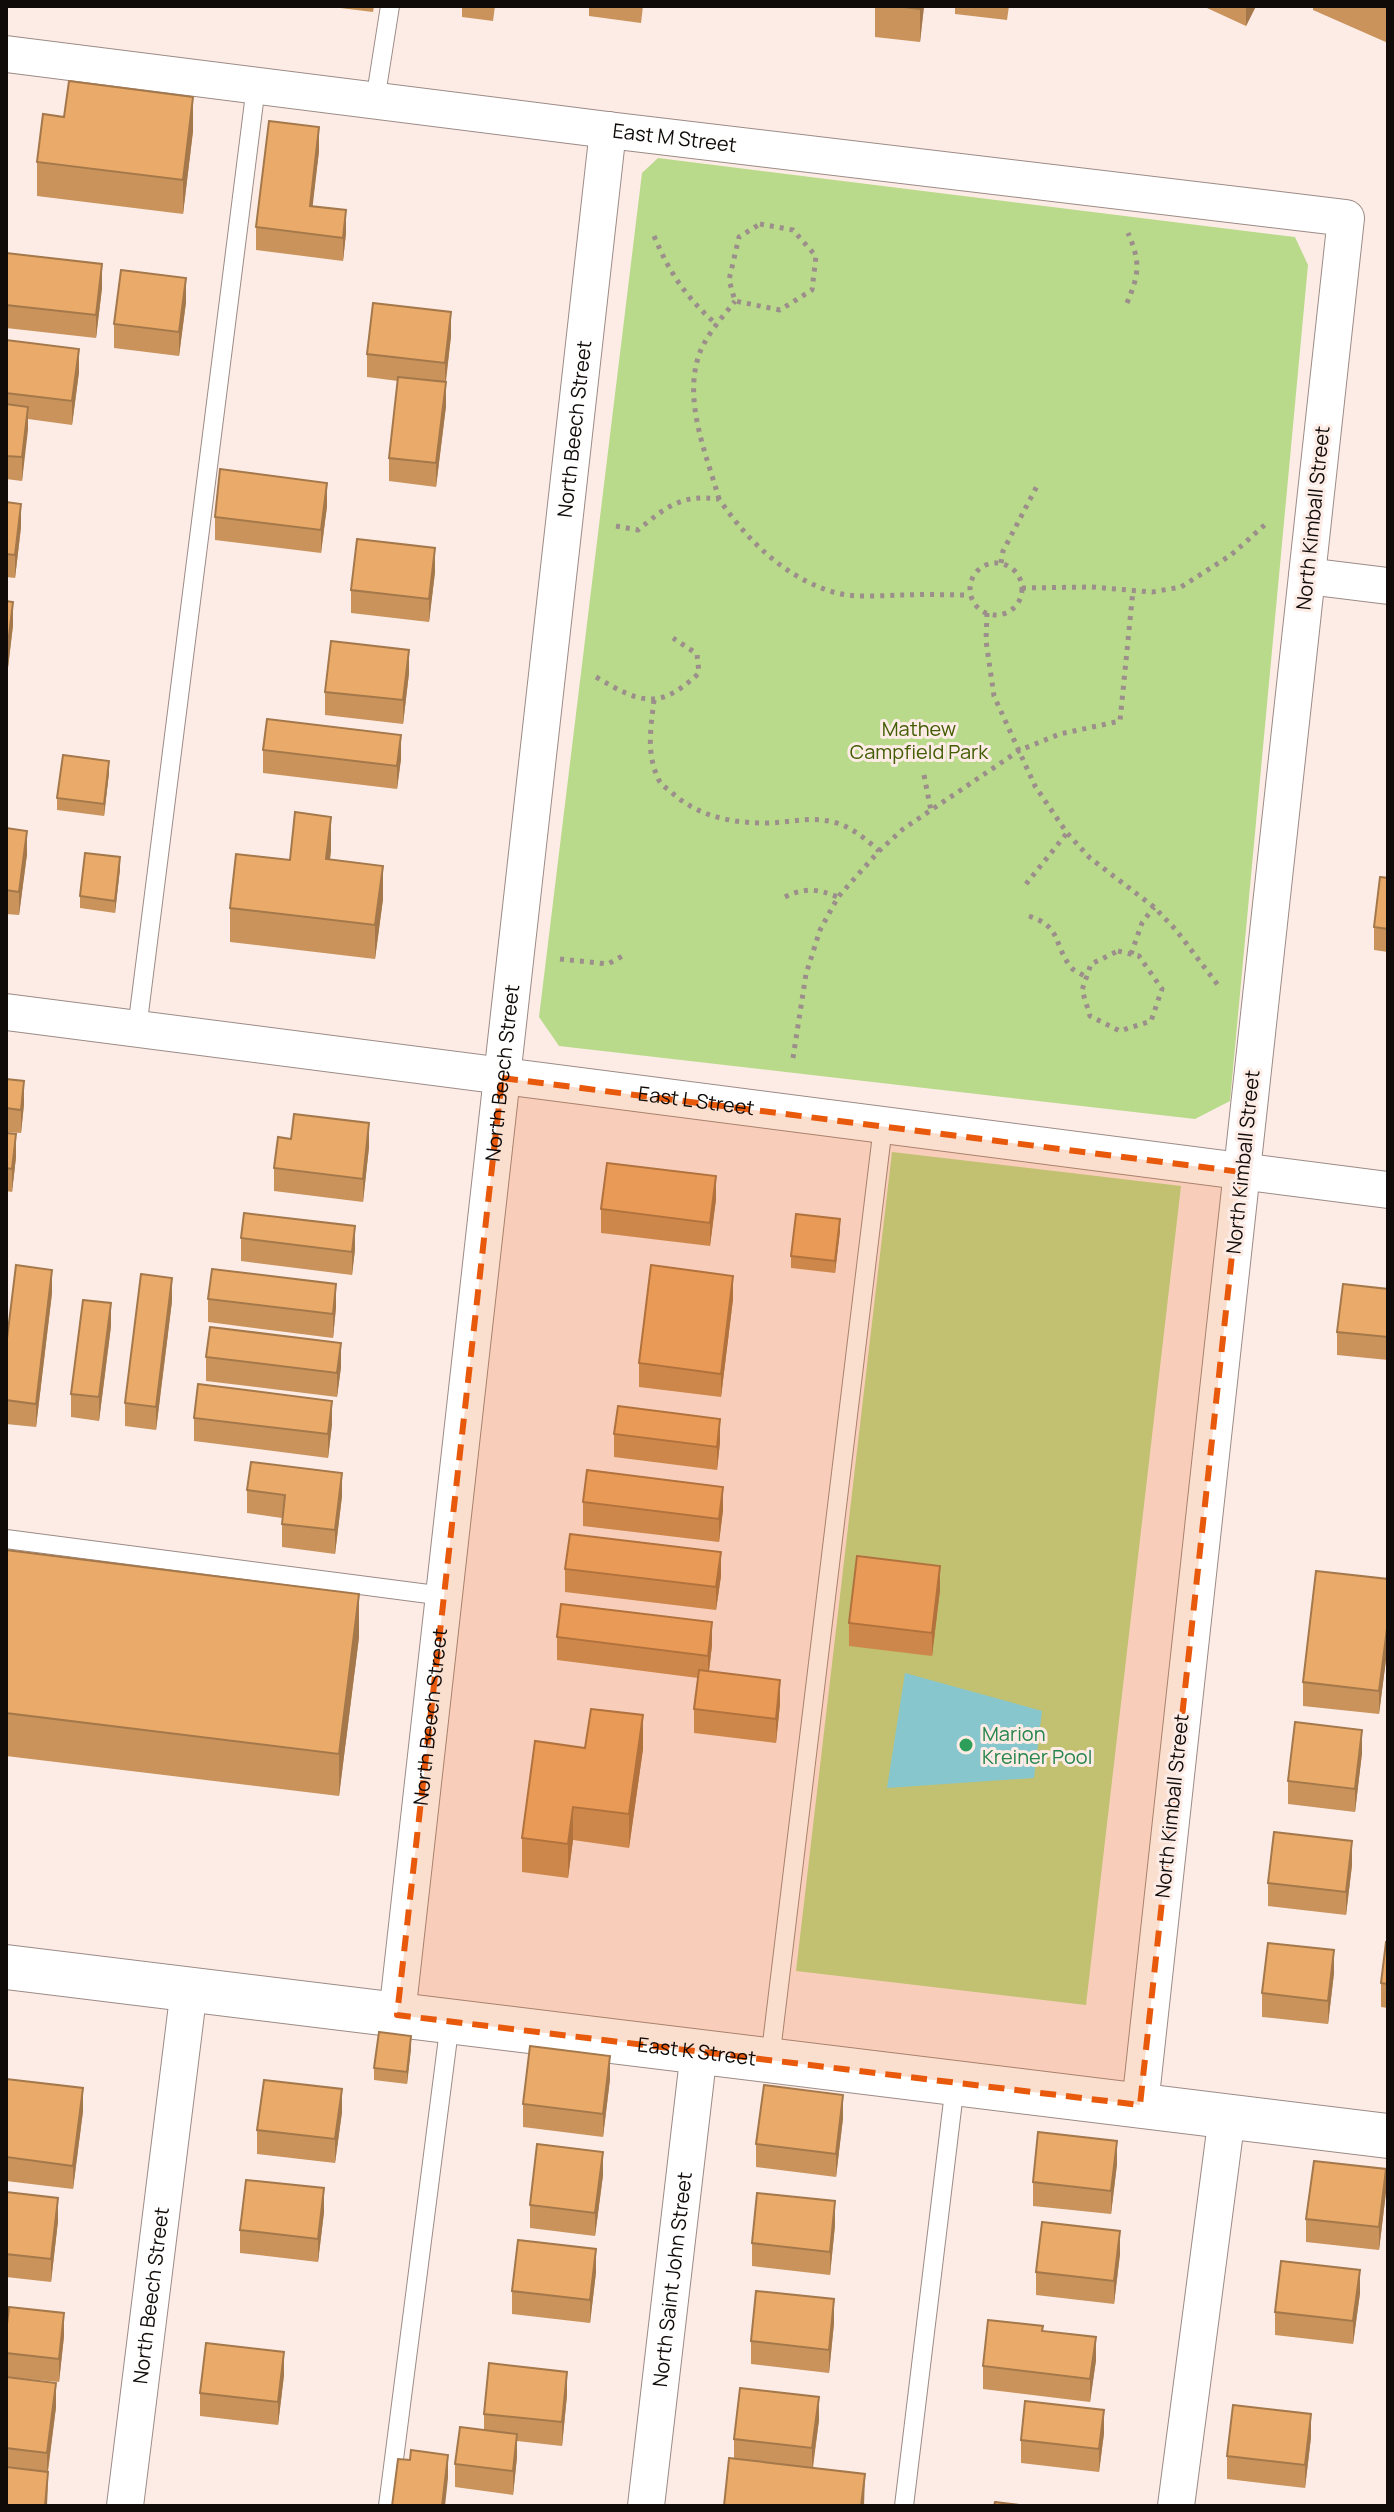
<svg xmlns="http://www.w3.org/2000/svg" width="1394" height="2512" font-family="Manrope,sans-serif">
<rect width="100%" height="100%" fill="#fdece6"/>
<g fill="#b9da8b">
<path d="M658,158L1295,237L1308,265L1230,1101L1195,1119L559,1046L539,1017L642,173Z"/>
<path d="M892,1152L1181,1186L1086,2005L796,1971Z"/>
</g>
<path fill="#70e2fe" d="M905,1673L1042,1711L1034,1778L887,1788Z"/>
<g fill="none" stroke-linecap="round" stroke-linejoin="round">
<g stroke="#9b8b86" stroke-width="20">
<g id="service">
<path d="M375,101L390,6"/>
<path d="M137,1029L256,86"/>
<path d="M6,1539L444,1596"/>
<path d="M770,2060L883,1126"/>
<path d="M388,2506L450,2022"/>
<path d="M904,2506L955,2084"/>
</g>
</g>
<g stroke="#9b8b86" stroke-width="38">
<g id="minor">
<path id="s1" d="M6,54L608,130L1346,218L1140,2105"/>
<path d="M1307,576L1388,586"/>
<path id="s2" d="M6,1012L1388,1190"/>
<path id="s3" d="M397,2015L608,130"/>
<path id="s4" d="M125,2506L189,1989"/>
<path id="s5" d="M646,2506L699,2051"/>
<path d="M1176,2506L1227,2116"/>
</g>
</g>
<g stroke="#9b8b86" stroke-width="46">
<g id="tertiary">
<path id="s6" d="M6,1967L1388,2136"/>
</g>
</g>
<g stroke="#9c8f8b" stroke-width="5" stroke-dasharray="4 6" stroke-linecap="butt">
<path d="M760,224L793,230L816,256L812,290L780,310L735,301L729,280L739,237Z"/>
<path d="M654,236C670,274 686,297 717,325"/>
<path d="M1127,303C1139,274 1141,263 1128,233"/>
<path d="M719,499C707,456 684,404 698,358C704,337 722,318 735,301"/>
<path d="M616,526L638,530C666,507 681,494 719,499C747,540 784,577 833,592C856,599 883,595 907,595C928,594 949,595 970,595"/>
<circle cx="996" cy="589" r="26"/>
<path d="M1001,563L1003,551L1037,486"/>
<path d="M1022,588L1092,587L1152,592L1181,587L1231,555L1268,522"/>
<path d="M987,613L986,641L994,696L1035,786L1067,833L1090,858L1154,907L1176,930L1221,989"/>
<path d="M596,677C640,703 659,711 699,673L697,654L673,638"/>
<path d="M654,700C651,726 646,753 658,778C660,784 665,787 670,791C697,816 730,823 766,823C789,823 809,816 833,822C850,826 866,839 879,851"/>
<path d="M924,775L931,811"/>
<path d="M1026,884L1067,833"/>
<path d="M785,897C805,887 818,889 838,897"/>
<path d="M1029,916C1062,927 1053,943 1070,966C1073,971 1081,974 1087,977"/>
<path d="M1118,951L1139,956L1162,989L1151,1021L1120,1031L1090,1016L1082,990L1091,964Z"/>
<path d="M1131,954L1142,923L1154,907"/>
<path d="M560,959L608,964L626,954"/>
<path d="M793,1058L806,974L820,930L838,897L879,851L903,829L1020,750L1060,734L1120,721L1133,590"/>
</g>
<use href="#service" stroke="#fff" stroke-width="18"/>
<use href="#minor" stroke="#fff" stroke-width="36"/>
<use href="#tertiary" stroke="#fff" stroke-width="44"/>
</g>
<g fill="#c9935b">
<path d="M324,6H374L373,12Z"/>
<path d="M462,6H495L493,21L462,17Z"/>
<path d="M589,6H643L641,23L589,16Z"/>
<path d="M875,6H924L920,42L875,37Z"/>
<path d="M955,6H1009L1007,20L955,14Z"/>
<path d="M1207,6H1256L1246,26L1207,8Z"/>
<path d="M1313,6H1388V43L1313,10Z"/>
<path d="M193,131L183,214L37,196V162Z"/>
<path d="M319,151L312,206L346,233L343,261L256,250V227Z"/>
<path d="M6,253L102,288L96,338L6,328Z"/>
<path d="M186,302L179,356L114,348V324Z"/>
<path d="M451,336L446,382V406L436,487L389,481V458L398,381L367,377V354Z"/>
<path d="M6,340L79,372L72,425L28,419L22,481L6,479Z"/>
<path d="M6,502L21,527L15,578L6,577Z"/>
<path d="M327,506L321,553L215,540V517Z"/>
<path d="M435,572L429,622L351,613V590Z"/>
<path d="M6,601L13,625L7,676H6Z"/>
<path d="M409,673L403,724L325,715V692Z"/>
<path d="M263,750L401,759L397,789L263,773Z"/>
<path d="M109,773L104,816L57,810V798Z"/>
<path d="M6,828L27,854L19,915L6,914Z"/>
<path d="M331,850L330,859L383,899L375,959L230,942V908Z"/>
<path d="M120,869L115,913L80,908V896Z"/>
<path d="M1388,878V952L1374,950V927Z"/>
<rect x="1386" y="1050" width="2" height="23"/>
<path d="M6,1079L24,1104L21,1133L6,1132Z"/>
<path d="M6,1133L16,1157L12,1192L6,1191Z"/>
<path d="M369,1147L363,1202L274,1191V1168Z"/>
<path d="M716,1199L710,1246L601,1233V1209Z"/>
<path d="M840,1231L835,1273L791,1268V1256Z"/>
<path d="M241,1238L355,1249L352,1275L241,1261Z"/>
<path d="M1388,1289V1360L1337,1355V1332Z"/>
<path d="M52,1293L36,1427L6,1424V1347Z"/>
<path d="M208,1299L336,1307L333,1338L208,1322Z"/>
<path d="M733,1299L721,1397L639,1387V1363Z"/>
<path d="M172,1301L156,1430L125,1426V1403Z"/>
<path d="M111,1326L99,1421L71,1417V1394Z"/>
<path d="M206,1357L341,1367L337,1397L206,1381Z"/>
<path d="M194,1418L332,1424L328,1458L194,1441Z"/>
<path d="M614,1434L720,1442L717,1470L614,1457Z"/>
<path d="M247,1490L342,1496L335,1554L282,1547V1518L247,1513Z"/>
<path d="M583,1502L723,1510L719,1542L583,1526Z"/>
<path d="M6,1550L359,1637L339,1796L6,1756Z"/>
<path d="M565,1569L721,1576L716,1610L565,1592Z"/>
<path d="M1388,1579V1644L1379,1714L1303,1706V1682Z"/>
<path d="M940,1590L932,1656L849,1646V1623Z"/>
<path d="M557,1637L712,1645L709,1671L780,1704L776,1743L694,1733V1709L698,1678L557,1660Z"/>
<path d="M585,1748L643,1749L629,1848L573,1840L568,1878L522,1872V1838Z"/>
<path d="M1362,1753L1355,1812L1288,1804V1781Z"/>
<path d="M1352,1865L1346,1915L1268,1906V1883Z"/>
<path d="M1388,1942V2008L1381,2007V1983Z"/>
<path d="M1334,1973L1328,2024L1262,2017V1993Z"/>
<path d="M411,2048L407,2084L374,2080V2068Z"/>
<path d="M6,2079L83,2111L73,2189L6,2181Z"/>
<path d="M610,2079L603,2137L523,2127V2104Z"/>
<path d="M342,2112L335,2163L257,2154V2130Z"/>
<path d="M843,2118L836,2177L756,2167V2144Z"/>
<path d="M1117,2164L1111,2214L1033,2206V2182Z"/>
<path d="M603,2175L595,2236L530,2228V2205Z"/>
<path d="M6,2192L58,2221L51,2282L6,2277Z"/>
<path d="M1386,2192L1379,2250L1306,2242V2219Z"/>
<path d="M324,2212L318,2262L240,2253V2230Z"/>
<path d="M835,2225L830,2275L752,2266V2243Z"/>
<path d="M1120,2254L1114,2304L1036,2295V2272Z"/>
<path d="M596,2272L590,2323L512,2314V2291Z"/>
<path d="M1360,2293L1353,2344L1275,2335V2312Z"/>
<path d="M834,2323L829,2373L751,2364V2341Z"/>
<path d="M1043,2331L1096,2360L1090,2402L983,2389V2366Z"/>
<path d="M64,2336L59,2382L6,2377V2353Z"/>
<path d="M284,2375L278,2425L200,2416V2393Z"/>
<path d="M6,2377L56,2407L48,2472L47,2506H6Z"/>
<path d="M567,2395L562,2446L517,2441V2457L513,2495L455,2487V2464L484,2430V2414Z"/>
<path d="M819,2420L813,2468L865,2497L734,2458V2439Z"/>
<path d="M1104,2433L1099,2472L1021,2463V2440Z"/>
<path d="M1311,2437L1305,2488L1227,2479V2456Z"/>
</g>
<g fill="#a4784a">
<path d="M920,6H924L920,42Z"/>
<path d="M1246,6H1256L1246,26Z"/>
<path d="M193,97V131L183,214V180Z"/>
<path d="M319,127V151L310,229V206Z"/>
<path d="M346,210V233L343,261V238Z"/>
<path d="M102,264V288L96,338V315Z"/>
<path d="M186,278V302L179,356V332Z"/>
<path d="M451,312V336L445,386V363Z"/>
<path d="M79,349V372L72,425V401Z"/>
<path d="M446,382V406L436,487V463Z"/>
<path d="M28,407V430L22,481V457Z"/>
<path d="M327,483V506L321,553V530Z"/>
<path d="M21,504V527L15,578V555Z"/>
<path d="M435,548V572L429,622V599Z"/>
<path d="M13,602V625L7,676V652Z"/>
<path d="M409,650V673L403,724V700Z"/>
<path d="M401,735V759L397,789V766Z"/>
<path d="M109,761V773L104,816V804Z"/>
<path d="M331,817V850L326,892V859Z"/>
<path d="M27,831V854L19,915V892Z"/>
<path d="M120,857V869L115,913V901Z"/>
<path d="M383,866V899L375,959V925Z"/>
<path d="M24,1081V1104L21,1133V1110Z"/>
<path d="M369,1123V1147L363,1202V1179Z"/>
<path d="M16,1134V1157L12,1192V1169Z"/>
<path d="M716,1176V1199L710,1246V1223Z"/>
<path d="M840,1219V1231L835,1273V1261Z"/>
<path d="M355,1226V1249L352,1275V1252Z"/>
<path d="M52,1270V1293L36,1427V1404Z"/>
<path d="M733,1276V1299L721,1397V1374Z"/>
<path d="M172,1278V1301L156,1430V1407Z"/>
<path d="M336,1284V1307L333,1338V1314Z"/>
<path d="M111,1303V1326L99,1421V1397Z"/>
<path d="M341,1343V1367L337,1397V1373Z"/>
<path d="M332,1401V1424L328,1458V1434Z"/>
<path d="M720,1419V1442L717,1470V1447Z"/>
<path d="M342,1473V1496L335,1554V1530Z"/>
<path d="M723,1487V1510L719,1542V1519Z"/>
<path d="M721,1552V1576L716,1610V1587Z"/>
<path d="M940,1566V1590L932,1656V1633Z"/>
<path d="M359,1594V1637L339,1796V1754Z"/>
<path d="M1388,1621V1644L1379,1714V1691Z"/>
<path d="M712,1622V1645L708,1679V1656Z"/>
<path d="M780,1680V1704L776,1743V1719Z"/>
<path d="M643,1715V1749L629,1848V1814Z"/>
<path d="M1362,1730V1753L1355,1812V1789Z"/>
<path d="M573,1807V1840L568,1878V1844Z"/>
<path d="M1352,1841V1865L1346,1915V1892Z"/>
<path d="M1334,1950V1973L1328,2024V2001Z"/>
<path d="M411,2036V2048L407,2084V2072Z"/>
<path d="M610,2056V2079L603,2137V2114Z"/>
<path d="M83,2088V2111L73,2189V2166Z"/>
<path d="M342,2089V2112L335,2163V2139Z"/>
<path d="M843,2095V2118L836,2177V2154Z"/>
<path d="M1117,2141V2164L1111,2214V2191Z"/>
<path d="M603,2152V2175L595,2236V2213Z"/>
<path d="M1386,2169V2192L1379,2250V2227Z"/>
<path d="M324,2188V2212L318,2262V2239Z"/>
<path d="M58,2198V2221L51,2282V2259Z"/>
<path d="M835,2201V2225L830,2275V2252Z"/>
<path d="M1120,2231V2254L1114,2304V2281Z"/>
<path d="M596,2249V2272L590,2323V2300Z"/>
<path d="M1360,2270V2293L1353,2344V2321Z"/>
<path d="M834,2299V2323L829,2373V2350Z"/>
<path d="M64,2313V2336L59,2382V2359Z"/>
<path d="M1096,2337V2360L1090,2402V2379Z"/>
<path d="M284,2352V2375L278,2425V2402Z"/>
<path d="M567,2372V2395L562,2446V2422Z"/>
<path d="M56,2383V2407L47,2476V2453Z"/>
<path d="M819,2397V2420L812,2471V2448Z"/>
<path d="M1104,2410V2433L1099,2472V2449Z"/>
<path d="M1311,2414V2437L1305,2488V2465Z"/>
<path d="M517,2434V2457L513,2495V2471Z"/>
<path d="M448,2455V2478L445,2506H442Z"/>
<path d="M48,2472L47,2506H45Z"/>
<path d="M865,2474L864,2506H861Z"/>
</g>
<g fill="#eaab6a" stroke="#a4784a" stroke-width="2">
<path d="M897,6H920V9Z"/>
<path d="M69,81L193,97L183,180L37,162L43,114L64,117Z"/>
<path d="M269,121L319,127L310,206L346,210L343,238L256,227Z"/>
<path d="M6,253L102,264L96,315L6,305Z"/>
<path d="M121,270L186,278L179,332L114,324Z"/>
<path d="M373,303L451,312L445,363L367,354Z"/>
<path d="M6,340L79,349L72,401L6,393Z"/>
<path d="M398,377L446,382L436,463L389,458Z"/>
<path d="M6,404L28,407L22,457L6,456Z"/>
<path d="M220,469L327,483L321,530L215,517Z"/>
<path d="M6,502L21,504L15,555L6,554Z"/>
<path d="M357,539L435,548L429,599L351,590Z"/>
<path d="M6,601L13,602L7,652H6Z"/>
<path d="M331,641L409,650L403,700L325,692Z"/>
<path d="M267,719L401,735L397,766L263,750Z"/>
<path d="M63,755L109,761L104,804L57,798Z"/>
<path d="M295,812L331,817L326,859L383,866L375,925L230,908L236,854L290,860Z"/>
<path d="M6,828L27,831L19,892L6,890Z"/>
<path d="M85,853L120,857L115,901L80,896Z"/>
<path d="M1380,877L1388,878V929L1374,927Z"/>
<path d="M6,1079L24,1081L21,1110L6,1108Z"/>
<path d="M294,1114L369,1123L363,1179L274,1168L278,1137L291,1139Z"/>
<path d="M6,1133L16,1134L12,1169L6,1168Z"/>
<path d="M607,1163L716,1176L710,1223L601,1209Z"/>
<path d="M244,1213L355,1226L352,1252L241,1238Z"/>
<path d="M796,1214L840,1219L835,1261L791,1256Z"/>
<path d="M16,1265L52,1270L36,1404L6,1400V1347Z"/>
<path d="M651,1265L733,1276L721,1374L639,1363Z"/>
<path d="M212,1269L336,1284L333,1314L208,1299Z"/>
<path d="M141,1274L172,1278L156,1407L125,1403Z"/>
<path d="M1343,1284L1388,1289V1337L1337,1332Z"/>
<path d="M83,1300L111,1303L99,1397L71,1394Z"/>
<path d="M210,1327L341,1343L337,1373L206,1357Z"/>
<path d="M198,1384L332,1401L328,1434L194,1418Z"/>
<path d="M618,1406L720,1419L717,1447L614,1434Z"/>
<path d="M251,1462L342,1473L335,1530L282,1524L285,1495L247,1490Z"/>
<path d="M587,1470L723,1487L719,1519L583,1502Z"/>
<path d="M570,1534L721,1552L716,1587L565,1569Z"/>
<path d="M6,1550L359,1594L339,1754L6,1713Z"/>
<path d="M857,1556L940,1566L932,1633L849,1623Z"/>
<path d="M1316,1571L1388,1579V1621L1379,1691L1303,1682Z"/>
<path d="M561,1604L712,1622L708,1656L557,1637Z"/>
<path d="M699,1670L780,1680L776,1719L694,1709Z"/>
<path d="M591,1709L643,1715L629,1814L573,1807L568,1844L522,1838L535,1741L585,1748Z"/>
<path d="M1295,1722L1362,1730L1355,1789L1288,1781Z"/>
<path d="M1274,1832L1352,1841L1346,1892L1268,1883Z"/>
<path d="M1386,1942H1388V1984L1381,1983Z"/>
<path d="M1268,1943L1334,1950L1328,2001L1262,1993Z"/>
<path d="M379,2032L411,2036L407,2072L374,2068Z"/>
<path d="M530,2046L610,2056L603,2114L523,2104Z"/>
<path d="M6,2079L83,2088L73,2166L6,2157Z"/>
<path d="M264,2080L342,2089L335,2139L257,2130Z"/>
<path d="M764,2085L843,2095L836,2154L756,2144Z"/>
<path d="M1038,2132L1117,2141L1111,2191L1033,2182Z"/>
<path d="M537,2144L603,2152L595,2213L530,2205Z"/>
<path d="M1314,2161L1386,2169L1379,2227L1306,2219Z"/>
<path d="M246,2180L324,2188L318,2239L240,2230Z"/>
<path d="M6,2192L58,2198L51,2259L6,2254Z"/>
<path d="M757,2193L835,2201L830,2252L752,2243Z"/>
<path d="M1042,2222L1120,2231L1114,2281L1036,2272Z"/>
<path d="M518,2240L596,2249L590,2300L512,2291Z"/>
<path d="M1281,2261L1360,2270L1353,2321L1275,2312Z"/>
<path d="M756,2291L834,2299L829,2350L751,2341Z"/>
<path d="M9,2307L64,2313L59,2359L6,2353V2333Z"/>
<path d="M988,2320L1043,2326L1042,2331L1096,2337L1090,2379L983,2366Z"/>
<path d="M206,2343L284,2352L278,2402L200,2393Z"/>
<path d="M489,2363L567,2372L562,2422L484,2414Z"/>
<path d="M6,2377L56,2383L47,2453L6,2448Z"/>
<path d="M740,2388L819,2397L812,2448L734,2439Z"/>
<path d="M1025,2401L1104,2410L1099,2449L1021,2440Z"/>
<path d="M1233,2405L1311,2414L1305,2465L1227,2456Z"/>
<path d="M460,2427L517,2434L513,2471L455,2464Z"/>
<path d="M411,2450L448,2455L442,2506H392L398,2459L410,2460Z"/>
<path d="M729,2458L865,2474L861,2506H724Z"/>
<path d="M6,2467L48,2472L45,2506H6Z"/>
<path d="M995,2502L1027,2506H994Z"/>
</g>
<path fill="#e8590c" fill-opacity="0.2" stroke="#e8590c" stroke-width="6" stroke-dasharray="16 10" stroke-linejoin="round" d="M502,1078L1241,1172L1140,2105L397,2015Z"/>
<circle fill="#2e9e5b" stroke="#fdece6" stroke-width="3" cx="966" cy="1745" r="8"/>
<g text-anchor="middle" stroke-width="6" stroke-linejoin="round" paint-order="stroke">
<g font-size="20" fill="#100b09" stroke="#fdece6">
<text dy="7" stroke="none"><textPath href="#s1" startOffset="674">East M Street</textPath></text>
<text dy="7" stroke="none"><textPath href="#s3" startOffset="1596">North Beech Street</textPath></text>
<text transform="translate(1313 518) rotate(-84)" y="7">North Kimball Street</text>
<text dy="7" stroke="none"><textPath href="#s3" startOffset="948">North Beech Street</textPath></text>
<text dy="7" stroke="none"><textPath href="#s2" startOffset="696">East L Street</textPath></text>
<text transform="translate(1243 1162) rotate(-84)" y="7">North Kimball Street</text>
<text dy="7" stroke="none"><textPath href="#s3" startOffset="300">North Beech Street</textPath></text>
<text transform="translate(1172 1806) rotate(-84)" y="7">North Kimball Street</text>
<text dy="7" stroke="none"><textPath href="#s6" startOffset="696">East K Street</textPath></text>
<text dy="7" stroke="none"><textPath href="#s5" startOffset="228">North Saint John Street</textPath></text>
<text dy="7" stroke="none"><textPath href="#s4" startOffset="212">North Beech Street</textPath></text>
</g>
<g font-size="20" fill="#425d03" stroke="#fdece6">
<text x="919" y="736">Mathew<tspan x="919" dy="23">Campfield Park</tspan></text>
</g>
<g font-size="20" fill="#27864d" stroke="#fdece6" text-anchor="start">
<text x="982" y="1741">Marion<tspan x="982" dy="23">Kreiner Pool</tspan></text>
</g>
</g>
<rect width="1394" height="2512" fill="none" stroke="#100b09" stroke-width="16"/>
</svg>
